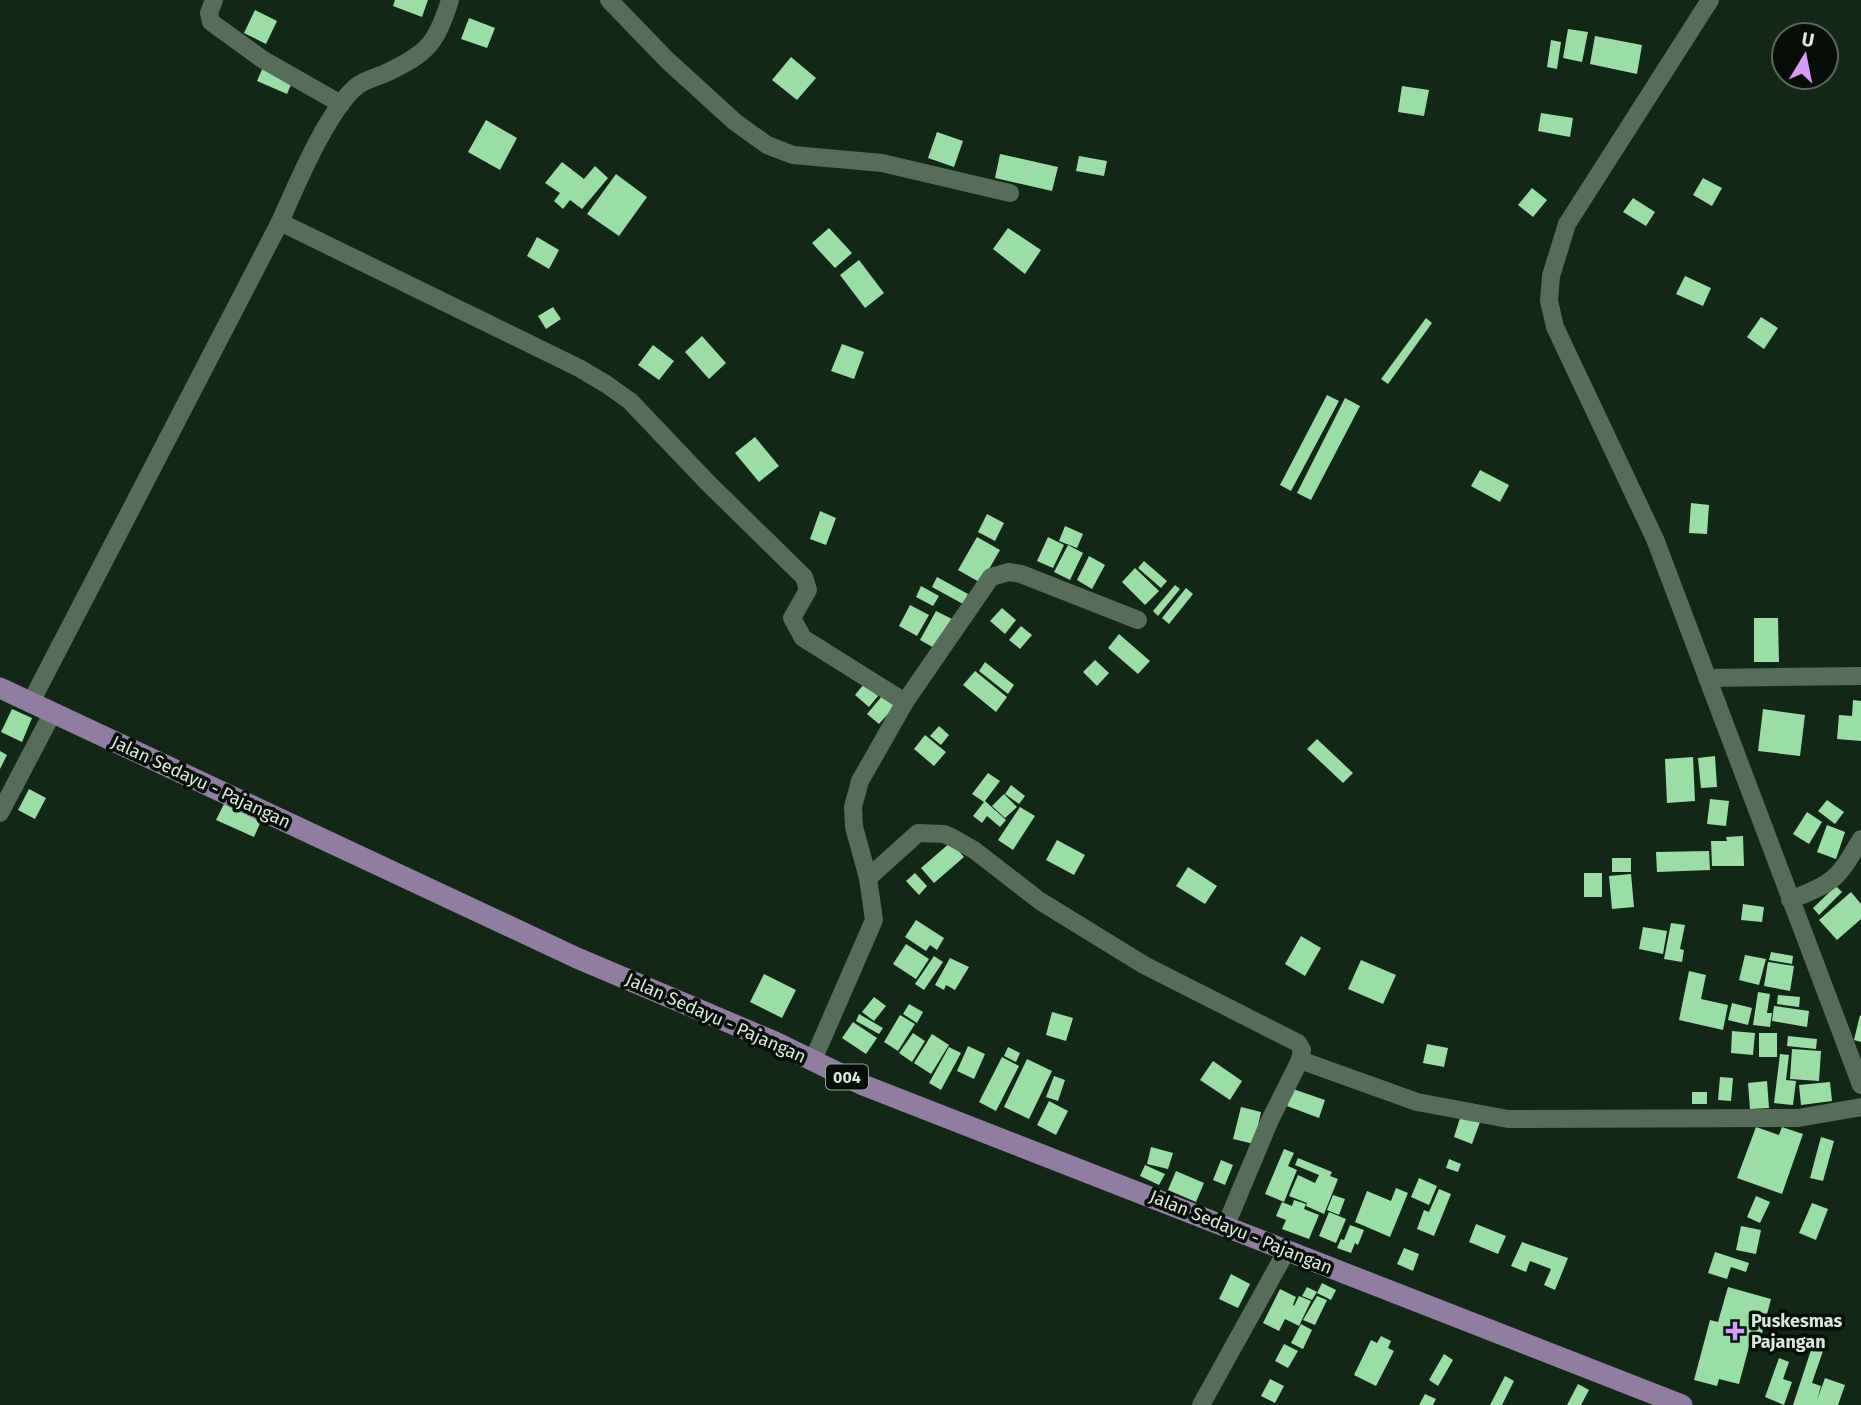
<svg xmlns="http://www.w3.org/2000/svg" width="1861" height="1405" font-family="'Fira Sans',sans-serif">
<rect width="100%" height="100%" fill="#132717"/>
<g fill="#9adea6">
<path d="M395,0H428L422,17L393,6Z"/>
<path d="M255,10L277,21L266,44L244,33Z"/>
<path d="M469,18L495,28L487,48L461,39Z"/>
<path d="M1568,29L1588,32L1582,62L1563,58Z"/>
<path d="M1595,36L1642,45L1637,74L1590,64Z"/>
<path d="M1551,40L1561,42L1557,69L1547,67Z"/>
<path d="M791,57L816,78L797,100L772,80Z"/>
<path d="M263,67L293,80L287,94L257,81Z"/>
<path d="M1402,86L1429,90L1424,116L1398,112Z"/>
<path d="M1541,113L1573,118L1570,137L1538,131Z"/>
<path d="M486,120L517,138L500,170L468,152Z"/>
<path d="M937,132L963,141L954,167L928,158Z"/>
<path d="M1000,154L1058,167L1052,191L995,178Z"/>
<path d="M1079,156L1107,161L1104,176L1076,171Z"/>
<path d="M562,162L584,179L595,166L608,178L582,209L570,200L563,209L554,201L560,193L545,183Z"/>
<path d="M616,174L647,197L619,236L587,214Z"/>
<path d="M1703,178L1722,188L1712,206L1693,195Z"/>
<path d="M1532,188L1547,200L1533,217L1518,205Z"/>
<path d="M1633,198L1655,212L1646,226L1623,212Z"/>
<path d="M829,228L852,253L835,268L812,243Z"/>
<path d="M1008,228L1041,250L1025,274L993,249Z"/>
<path d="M537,237L559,250L549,269L527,256Z"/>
<path d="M859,260L884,293L865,308L840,275Z"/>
<path d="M1685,276L1711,288L1703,306L1676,294Z"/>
<path d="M553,307L561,319L546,329L538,316Z"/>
<path d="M1761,317L1778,328L1764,349L1747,337Z"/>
<path d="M1426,318L1432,323L1388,384L1381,379Z"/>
<path d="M702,336L726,363L709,379L685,352Z"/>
<path d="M842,344L864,352L854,379L831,371Z"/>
<path d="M653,345L674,361L659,380L638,365Z"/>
<path d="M1327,395L1339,401L1291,491L1280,485Z"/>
<path d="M1345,398L1360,406L1311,500L1297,493Z"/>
<path d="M755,437L779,466L759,482L735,453Z"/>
<path d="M1480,470L1509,485L1500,502L1471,486Z"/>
<path d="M1691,503L1709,505L1707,534L1689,533Z"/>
<path d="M820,511L836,518L826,545L810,539Z"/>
<path d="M987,514L1004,523L995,541L978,532Z"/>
<path d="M1065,526L1083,534L1077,548L1059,541Z"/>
<path d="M977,537L1000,550L981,583L958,570Z"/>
<path d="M1048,537L1064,545L1053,568L1037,561Z"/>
<path d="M1068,545L1083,553L1070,580L1054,572Z"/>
<path d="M1089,556L1105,565L1092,589L1077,580Z"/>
<path d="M1144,561L1167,581L1161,588L1138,568Z"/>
<path d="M1135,568L1159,591L1145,605L1122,582Z"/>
<path d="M937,577L968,594L963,604L932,587Z"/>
<path d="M1175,585L1180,589L1158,616L1153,611Z"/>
<path d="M921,586L939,596L933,606L916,597Z"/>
<path d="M1186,588L1193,594L1169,624L1162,618Z"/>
<path d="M910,605L929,615L917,636L899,626Z"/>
<path d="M1002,608L1016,620L1005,634L990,621Z"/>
<path d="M936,611L954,620L938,650L920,640Z"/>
<path d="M1754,618H1778L1779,662H1754Z"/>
<path d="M1021,626L1032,635L1020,649L1009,640Z"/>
<path d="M1119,634L1150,661L1138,674L1108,648Z"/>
<path d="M1095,660L1109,673L1097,686L1083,672Z"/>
<path d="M985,662L1014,685L1008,694L979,671Z"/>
<path d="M975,671L1007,697L996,712L963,685Z"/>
<path d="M864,684L878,696L869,707L855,695Z"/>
<path d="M882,696L895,706L879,724L867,714Z"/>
<path d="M1853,700L1861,701V741L1837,739L1839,715L1852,716Z"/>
<path d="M12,709L32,718L22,742L1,732Z"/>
<path d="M1763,709L1805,715L1800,756L1758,751Z"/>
<path d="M939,726L949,735L941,745L930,736Z"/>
<path d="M925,735L946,752L934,766L914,749Z"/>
<path d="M1317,739L1353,773L1343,783L1307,749Z"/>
<path d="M0,751L7,755L0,769Z"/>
<path d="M1715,756L1717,787L1701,788L1698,758Z"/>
<path d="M1693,757L1695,801L1667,803L1665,759Z"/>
<path d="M988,773L1000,781L985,801L1006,820L1000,827L987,816L982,823L973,816L984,802L972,794Z"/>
<path d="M1011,785L1025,796L1019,804L1005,794Z"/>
<path d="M29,789L46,798L35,819L18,810Z"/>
<path d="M1004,794L1017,807L1005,818L992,806Z"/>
<path d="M1710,799L1729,801L1726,826L1707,824Z"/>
<path d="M1827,800L1844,812L1835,824L1818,811Z"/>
<path d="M224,804L261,821L254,837L216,820Z"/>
<path d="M1020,807L1035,816L1013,850L998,840Z"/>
<path d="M1807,812L1822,822L1809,844L1793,834Z"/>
<path d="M1827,825L1845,832L1836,859L1817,852Z"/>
<path d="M1743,836L1744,866H1712L1711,841H1727L1726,837Z"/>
<path d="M1057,840L1085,855L1074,875L1046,860Z"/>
<path d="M951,842L964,857L934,883L921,868Z"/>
<path d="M1709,851L1710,870L1657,872L1656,852Z"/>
<rect x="1612" y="858" width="19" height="14"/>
<path d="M1188,867L1217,886L1205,904L1176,886Z"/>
<path d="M915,873L927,886L919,895L906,881Z"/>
<rect x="1584" y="873" width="18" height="24"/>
<path d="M1631,874L1634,907L1612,909L1609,876Z"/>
<path d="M1836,886L1842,892L1819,915L1813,908Z"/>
<path d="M1851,892L1861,904V919L1837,940L1819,920Z"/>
<path d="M1743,904L1764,907L1762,922L1741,920Z"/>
<path d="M916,920L944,938L937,950L930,945L926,951L905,937Z"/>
<path d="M1671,923L1685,925L1680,949L1684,950L1682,962L1664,959Z"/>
<path d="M1643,927L1667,931L1663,954L1639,949Z"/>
<path d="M1301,936L1321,948L1305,976L1285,964Z"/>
<path d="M906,944L929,959L916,979L893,964Z"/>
<path d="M1771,952L1793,956L1792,964L1769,960Z"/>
<path d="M1745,955L1766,959L1759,985L1739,980Z"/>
<path d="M934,956L943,962L924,990L915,984Z"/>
<path d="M950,958L969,967L955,990L946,985L944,990L935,985Z"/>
<path d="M1361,960L1396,975L1383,1004L1348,989Z"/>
<path d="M1768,962L1794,966L1790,991L1764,986Z"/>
<path d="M1689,971L1706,975L1701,999L1728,1005L1723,1030L1679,1020Z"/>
<path d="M764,974L796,990L782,1018L750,1002Z"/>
<path d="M1758,992L1770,994L1767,1013H1772L1770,1027L1753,1025Z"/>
<path d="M1778,995L1800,997L1799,1007L1777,1004Z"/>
<path d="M874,997L886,1006L874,1021L862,1012Z"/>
<path d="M1732,1003L1752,1008L1748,1025L1728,1020Z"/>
<path d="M909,1004L923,1012L917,1023L903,1014Z"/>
<path d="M1774,1006L1809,1011L1807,1027L1772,1021Z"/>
<path d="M1052,1012L1073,1018L1066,1041L1046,1035Z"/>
<path d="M859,1014L883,1028L879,1034L856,1021Z"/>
<path d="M900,1015L915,1024L898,1051L884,1042Z"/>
<path d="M1860,1015L1861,1016V1042L1854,1040Z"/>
<path d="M853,1022L877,1038L866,1054L842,1038Z"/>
<path d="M1732,1031L1755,1033L1753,1055L1731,1053Z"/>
<path d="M913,1033L925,1041L912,1062L899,1053Z"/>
<rect x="1759" y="1033" width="18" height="24"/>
<path d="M932,1034L949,1045L931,1074L914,1063Z"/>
<path d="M1788,1036L1817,1039L1816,1049L1787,1046Z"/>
<path d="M1427,1044L1448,1048L1444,1067L1423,1063Z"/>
<path d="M968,1046L985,1054L974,1079L957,1071Z"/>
<path d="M949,1047L961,1053L941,1090L929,1083Z"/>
<path d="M1008,1047L1020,1053L1016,1062L1004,1056Z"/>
<path d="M1792,1049L1821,1051L1819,1081L1790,1079Z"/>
<path d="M1780,1054L1789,1055L1786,1080L1796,1081L1793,1105L1774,1103Z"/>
<path d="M1002,1057L1019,1066L996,1111L979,1102Z"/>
<path d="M1027,1059L1052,1071L1029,1119L1004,1107Z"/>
<path d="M1213,1061L1242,1081L1230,1100L1200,1080Z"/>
<path d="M1054,1076L1065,1080L1058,1101L1046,1097Z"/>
<path d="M1720,1077L1733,1078L1731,1101L1718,1100Z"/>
<path d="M1767,1081L1769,1108L1750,1109L1748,1083Z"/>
<path d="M1830,1082L1832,1101L1801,1105L1799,1085Z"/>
<path d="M1293,1089L1325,1100L1319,1118L1287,1106Z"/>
<rect x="1692" y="1092" width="15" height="12"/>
<path d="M1049,1101L1068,1111L1056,1135L1037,1125Z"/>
<path d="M1241,1107L1261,1112L1254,1144L1233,1139Z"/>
<path d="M1461,1115L1480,1122L1472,1144L1454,1137Z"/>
<path d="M1756,1127L1779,1135L1782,1127L1803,1134L1782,1194L1737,1178Z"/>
<path d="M1821,1137L1834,1141L1823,1181L1810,1178Z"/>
<path d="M1151,1147L1173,1153L1168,1169L1147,1164Z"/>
<path d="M1284,1149L1294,1153L1288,1166L1297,1170L1284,1202L1265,1194Z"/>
<path d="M1298,1158L1332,1172L1330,1176L1338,1179L1324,1214L1306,1206L1307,1203L1289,1196L1298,1175L1315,1183L1319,1175L1295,1165Z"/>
<path d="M1449,1159L1461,1164L1458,1172L1446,1168Z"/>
<path d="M1221,1160L1233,1165L1225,1185L1213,1180Z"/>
<path d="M1145,1165L1165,1174L1159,1185L1140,1176Z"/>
<path d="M1176,1171L1204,1183L1196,1202L1168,1190Z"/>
<path d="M1419,1178L1437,1186L1429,1205L1411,1197Z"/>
<path d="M1396,1188L1408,1193L1390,1237L1355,1222L1367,1191L1391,1201Z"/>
<path d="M1439,1189L1451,1194L1434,1236L1417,1229L1424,1210L1429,1212Z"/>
<path d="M1333,1195L1345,1199L1339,1215L1327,1210Z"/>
<path d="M1756,1196L1770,1202L1760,1223L1747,1217Z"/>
<path d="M1294,1200L1306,1204L1304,1209L1319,1215L1309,1239L1282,1229L1286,1220L1276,1216L1282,1202L1292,1206Z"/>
<path d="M1812,1203L1828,1209L1816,1240L1799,1233Z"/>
<path d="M1329,1212L1346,1219L1336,1243L1319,1236Z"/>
<path d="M1476,1224L1506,1236L1498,1254L1469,1242Z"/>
<path d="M1350,1225L1364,1230L1358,1245L1355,1243L1351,1253L1337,1248L1341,1239L1344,1240Z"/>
<path d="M1741,1226L1761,1230L1756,1254L1736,1250Z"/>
<path d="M1522,1242L1568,1258L1555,1290L1544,1285L1551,1269L1530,1261L1526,1272L1511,1266Z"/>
<path d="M1404,1248L1419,1254L1413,1271L1397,1264Z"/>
<path d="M1715,1252L1749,1263L1746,1272L1731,1267L1727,1279L1708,1273Z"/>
<path d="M1231,1274L1250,1284L1238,1308L1219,1299Z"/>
<path d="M1322,1283L1336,1290L1331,1300L1317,1293Z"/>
<path d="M1307,1287L1317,1292L1312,1300L1302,1296Z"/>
<path d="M1728,1287L1771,1299L1760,1341L1751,1339L1739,1384L1719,1379L1717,1386L1694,1380L1710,1320L1718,1322Z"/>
<path d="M1280,1289L1296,1297L1293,1305L1294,1306L1299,1296L1311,1301L1299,1326L1285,1319L1279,1331L1263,1323Z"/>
<path d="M1317,1296L1327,1300L1315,1325L1303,1320Z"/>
<path d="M1301,1324L1312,1330L1303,1349L1291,1343Z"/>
<path d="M1381,1336L1391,1341L1388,1348L1394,1351L1376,1386L1354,1375L1371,1340L1377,1343Z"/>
<path d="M1284,1344L1298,1351L1288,1368L1275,1361Z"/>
<path d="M1813,1344L1824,1348L1812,1383L1821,1386L1817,1400L1825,1378L1845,1385L1838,1405H1793Z"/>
<path d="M1444,1354L1453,1360L1438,1386L1429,1380Z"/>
<path d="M1779,1358L1789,1362L1783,1379L1792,1382L1784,1405L1765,1397Z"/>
<path d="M1505,1376L1514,1381L1502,1405H1490Z"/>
<path d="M1270,1379L1284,1386L1275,1403L1261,1396Z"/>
<path d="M1578,1384L1589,1390L1581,1405H1567Z"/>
<path d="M1425,1394L1436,1399L1433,1405H1419Z"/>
</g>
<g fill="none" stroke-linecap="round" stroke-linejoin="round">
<g stroke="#566d5a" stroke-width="18">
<path d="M214,0L209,13L211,22L262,59L341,104"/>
<path d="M609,0L667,60L735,122L767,145L793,155L882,163L1010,193"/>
<path d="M1710,0L1567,224L1551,276L1549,301L1555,327L1655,539L1861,1085"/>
<path d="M280,222L579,368L606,384L630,401L708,483L804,577L808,590L792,618L803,638L905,702"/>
<path d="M1707,678L1861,676"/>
<path d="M31,702L280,222C296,186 327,111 357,86C364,80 377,77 386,73C428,53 436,44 450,0"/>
<path d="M0,813L53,712"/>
<path d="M868,878L918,833L944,834L953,838L974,850L1040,901L1144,965L1298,1043L1302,1050L1300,1060L1270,1120L1226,1225"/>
<path d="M1790,900C1835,882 1837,880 1861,839"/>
<path d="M813,1060L874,920L868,878L854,827L853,807L860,781L905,702L991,577L1009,572L1021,574L1138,620"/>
<path d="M1300,1060L1417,1102L1508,1119L1798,1118L1861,1107"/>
<path d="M1201,1405L1287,1250"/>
</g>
<path stroke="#917da2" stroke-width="21" d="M0,688L577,958L775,1042L863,1085L1682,1405"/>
</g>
<path fill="#d89af8" stroke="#060e07" stroke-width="2.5" d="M1731.5 1320.5h7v7h7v7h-7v7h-7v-7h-7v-7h7z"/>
<g text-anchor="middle" stroke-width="7" stroke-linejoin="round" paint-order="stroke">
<rect fill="#060e07" stroke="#9aa69c" stroke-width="2" x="826" y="1064.5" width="42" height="25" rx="5"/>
<g font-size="16" font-weight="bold" fill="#dae7dc">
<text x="847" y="1083">004</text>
</g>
<g font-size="18" fill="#dae7dc" stroke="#060e07">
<text transform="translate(201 782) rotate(25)" y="6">Jalan Sedayu - Pajangan</text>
<text transform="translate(716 1018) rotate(24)" y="6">Jalan Sedayu - Pajangan</text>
<text transform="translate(1241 1232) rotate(22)" y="6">Jalan Sedayu - Pajangan</text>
</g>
<g font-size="18" font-weight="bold" fill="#dae7dc" stroke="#060e07" text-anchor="start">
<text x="1751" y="1327">Puskesmas<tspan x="1751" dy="21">Pajangan</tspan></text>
</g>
</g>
<g transform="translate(1805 56) rotate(10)"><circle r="33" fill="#060e07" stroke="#5b655c" stroke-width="2"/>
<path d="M0-5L12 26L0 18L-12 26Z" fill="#d89af8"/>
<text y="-10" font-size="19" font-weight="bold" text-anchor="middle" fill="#dae7dc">U</text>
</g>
</svg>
